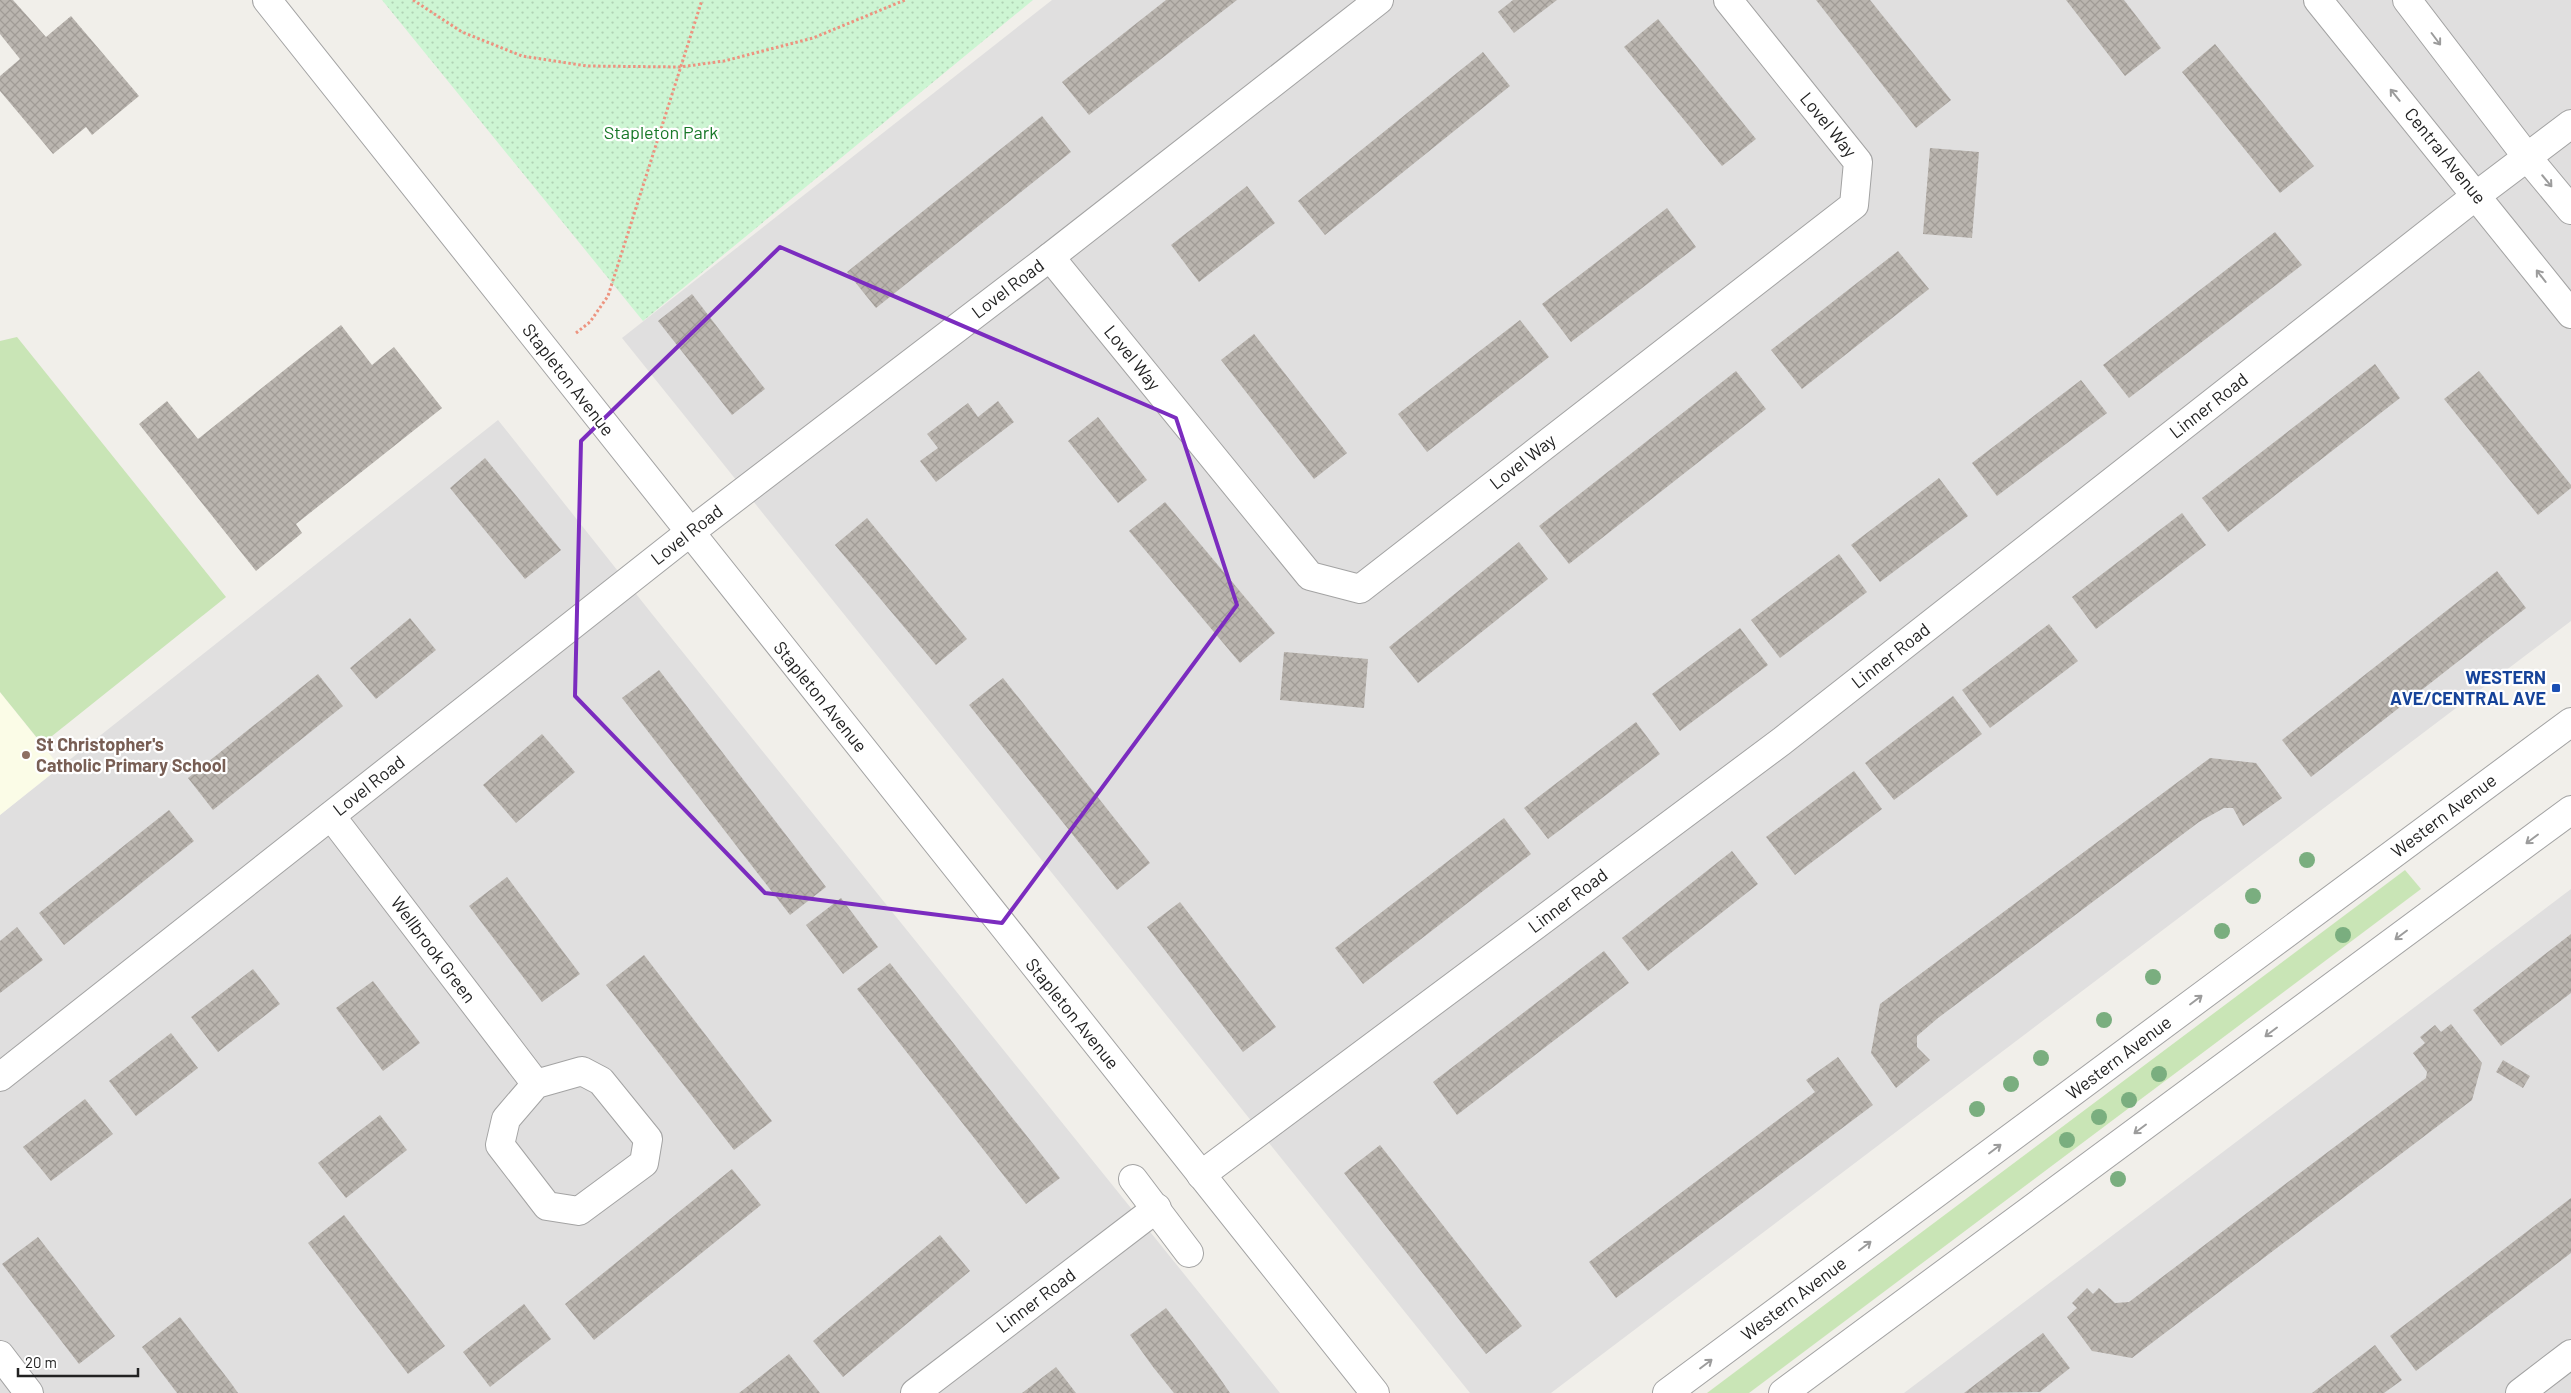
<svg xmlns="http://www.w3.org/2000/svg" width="2571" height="1393" font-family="Barlow,sans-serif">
<defs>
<pattern id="park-dots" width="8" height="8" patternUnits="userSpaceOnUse" patternTransform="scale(1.25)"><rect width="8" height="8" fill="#cdf5d3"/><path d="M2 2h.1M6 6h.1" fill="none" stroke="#b0d2b5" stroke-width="1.8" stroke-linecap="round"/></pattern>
<pattern id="building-cross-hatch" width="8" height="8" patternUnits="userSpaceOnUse" patternTransform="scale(1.25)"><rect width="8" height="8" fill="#bab5af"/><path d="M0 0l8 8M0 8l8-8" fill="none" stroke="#a09b96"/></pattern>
</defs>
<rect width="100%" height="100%" fill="#f1efea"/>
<g fill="#e0dfdf">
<path d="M1052,0H2571V621L1551,1393H1470L622,338Z"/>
<path d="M498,420L652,614L1280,1393H0V815Z"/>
<path d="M2571,889V1393H1904Z"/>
</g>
<path fill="#fbfce7" d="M0,692L60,767L0,815Z"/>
<g fill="#c9e5b6">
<path d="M17,337L226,597L42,744L0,692V341Z"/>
<path d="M2405,870L2421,889L1749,1393H1707Z"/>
</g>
<path fill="url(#park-dots)" d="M382,0H1033L643,321Z"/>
<g fill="url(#building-cross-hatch)">
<path d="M0,0H13L46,37L71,16L139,96L92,135L86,127L53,154L0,91V76L20,59L0,34Z"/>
<path d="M1166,0H1237L1089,115L1062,82Z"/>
<path d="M1513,0H1557L1514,33L1498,12Z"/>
<path d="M1816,0H1870L1951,100L1916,128Z"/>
<path d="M2066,0H2124L2161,48L2125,76Z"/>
<path d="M1658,19L1756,139L1722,166L1624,47Z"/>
<path d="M2215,44L2314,166L2280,193L2182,72Z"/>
<path d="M1483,52L1510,86L1325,235L1298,201Z"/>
<path d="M1042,116L1071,152L876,308L847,272Z"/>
<path d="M1930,148L1979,152L1972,238L1923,234Z"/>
<path d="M1247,186L1275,223L1199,282L1171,245Z"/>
<path d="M1667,208L1696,247L1571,342L1542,304Z"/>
<path d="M2275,232L2302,265L2129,398L2103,365Z"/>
<path d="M1898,251L1929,289L1802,389L1771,350Z"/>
<path d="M692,294L765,389L732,415L658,321Z"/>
<path d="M1520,320L1549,357L1427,452L1398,414Z"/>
<path d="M341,325L372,365L394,347L442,408L296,524L302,533L256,571L139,424L167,401L198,439Z"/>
<path d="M1254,334L1347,453L1314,479L1221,360Z"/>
<path d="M2375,364L2400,398L2228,532L2202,498Z"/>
<path d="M1736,371L1766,409L1569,564L1539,526Z"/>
<path d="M2479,371L2571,485V488L2538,515L2444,399Z"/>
<path d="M2081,380L2107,413L1997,496L1972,463Z"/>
<path d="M998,401L1014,422L936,482L920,461L938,448L927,434L968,403L978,417Z"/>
<path d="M1098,417L1147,480L1118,503L1068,441Z"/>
<path d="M485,458L561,550L525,579L450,488Z"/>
<path d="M1939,478L1968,516L1880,582L1851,545Z"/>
<path d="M1165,502L1275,633L1240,663L1129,531Z"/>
<path d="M2182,513L2206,545L2096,629L2072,597Z"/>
<path d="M867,518L967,639L936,665L835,545Z"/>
<path d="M1519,542L1548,579L1418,683L1389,647Z"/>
<path d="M1839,554L1867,592L1780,658L1751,620Z"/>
<path d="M2497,571L2526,608L2311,777L2282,740Z"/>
<path d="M410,618L436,650L376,699L350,668Z"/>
<path d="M2049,624L2078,661L1990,728L1962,690Z"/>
<path d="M1740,628L1768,665L1680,731L1652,694Z"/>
<path d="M1284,652L1368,659L1364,708L1280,700Z"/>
<path d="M659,670L826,887L790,915L622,698Z"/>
<path d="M318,674L343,706L213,810L188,778Z"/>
<path d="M1003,678L1150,863L1117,890L969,705Z"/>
<path d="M1953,696L1982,734L1894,800L1865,763Z"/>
<path d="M1636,722L1660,754L1548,839L1524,808Z"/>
<path d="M542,734L575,772L516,823L483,785Z"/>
<path d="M2210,758L2256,763L2282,798L2243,826L2233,808H2224L2199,822L1938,1018L1917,1036V1047L1930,1060L1896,1088L1871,1053L1880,1004Z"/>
<path d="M1854,771L1882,809L1795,875L1766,837Z"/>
<path d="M169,810L194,841L64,945L39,913Z"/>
<path d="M1504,818L1531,854L1363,984L1335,948Z"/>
<path d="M1732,851L1758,884L1648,971L1622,938Z"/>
<path d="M507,877L580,974L542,1002L469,906Z"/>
<path d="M841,898L878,947L843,974L806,925Z"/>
<path d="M1180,902L1276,1027L1243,1052L1147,927Z"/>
<path d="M17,927L43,960L0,993V941Z"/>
<path d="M2571,934V993L2501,1046L2473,1010Z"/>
<path d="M1604,951L1629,983L1457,1115L1433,1082Z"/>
<path d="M644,955L772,1121L734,1150L606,985Z"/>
<path d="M890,963L1060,1178L1026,1204L857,989Z"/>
<path d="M253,969L280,1004L218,1052L191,1017Z"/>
<path d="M373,981L420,1043L383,1071L336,1008Z"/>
<path d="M2451,1024L2482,1063L2472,1100L2132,1358L2092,1351L2067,1317L2077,1308L2072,1303L2087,1288L2093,1294L2099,1288L2115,1303L2129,1302L2426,1078L2427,1072L2413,1053L2425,1043L2420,1037L2435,1025L2441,1032Z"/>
<path d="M171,1033L198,1068L136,1116L109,1081Z"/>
<path d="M1838,1057L1873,1105L1616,1298L1589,1262L1815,1092L1806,1080Z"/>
<path d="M2503,1060L2530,1076L2523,1088L2496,1072Z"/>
<path d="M85,1099L113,1134L51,1181L23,1147Z"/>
<path d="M380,1115L407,1150L346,1198L318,1163Z"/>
<path d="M1380,1145L1522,1326L1486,1354L1344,1173Z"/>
<path d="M732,1169L761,1205L594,1340L565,1304Z"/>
<path d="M2571,1198V1253L2416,1371L2390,1336Z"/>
<path d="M344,1215L445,1346L408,1374L308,1243Z"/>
<path d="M940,1235L970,1271L843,1377L813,1341Z"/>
<path d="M38,1237L115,1336L79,1364L2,1264Z"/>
<path d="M524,1304L551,1339L490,1387L463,1352Z"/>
<path d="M1166,1308L1214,1370L1230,1393H1174L1153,1367L1130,1335Z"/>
<path d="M180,1317L231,1383L238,1393H177L142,1347Z"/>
<path d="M2043,1333L2070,1368L2040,1392L1964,1393Z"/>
<path d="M2375,1345L2402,1380L2384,1393H2312Z"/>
<path d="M789,1354L820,1393H739L756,1380Z"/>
<path d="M1056,1367L1076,1393H1022L1026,1390Z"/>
</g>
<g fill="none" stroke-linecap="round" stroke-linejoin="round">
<g stroke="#a3a3a3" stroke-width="30">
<g id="minor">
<path d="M267,0L1375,1393"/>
<path d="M1050,257L1310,576L1360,589L1854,205L1858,162L1728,0"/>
<path d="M331,816L536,1084L506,1119L500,1145L547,1206L579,1211L644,1163L648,1139L601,1081L582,1071L536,1084"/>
<path d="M0,1077L689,533L1050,257L1379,0"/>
<path d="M1201,1175L1782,741L2477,195L2571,124"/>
<path d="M1133,1179L1189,1253"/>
<path d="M0,1355L29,1393"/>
<path d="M915,1393L1157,1208"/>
<path d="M2520,1393L2571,1354"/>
</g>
</g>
<g stroke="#a3a3a3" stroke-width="30">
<g id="tertiary">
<path d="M2318,0L2571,314"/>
<path d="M2407,0L2527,157L2571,210"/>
<path d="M1667,1393L2571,722"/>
<path d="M1783,1393L2571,810"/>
</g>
</g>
<g stroke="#ed937f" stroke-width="3" stroke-dasharray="2.5 2.5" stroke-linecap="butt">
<path d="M413,0L462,32L522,56L587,66L680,67L724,61L813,38L905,0"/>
<path d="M576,333L590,322L608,296L702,0"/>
</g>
<use href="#minor" stroke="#fff" stroke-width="28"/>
<use href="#tertiary" stroke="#fff" stroke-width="28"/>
</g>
<g fill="#7aae7f">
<circle cx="2307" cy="860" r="8"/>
<circle cx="2253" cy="896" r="8"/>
<circle cx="2222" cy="931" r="8"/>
<circle cx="2343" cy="935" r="8"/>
<circle cx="2153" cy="977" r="8"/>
<circle cx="2104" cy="1020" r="8"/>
<circle cx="2041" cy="1058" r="8"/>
<circle cx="2159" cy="1074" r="8"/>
<circle cx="2011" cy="1084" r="8"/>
<circle cx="2129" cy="1100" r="8"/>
<circle cx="1977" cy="1109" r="8"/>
<circle cx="2099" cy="1117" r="8"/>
<circle cx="2067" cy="1140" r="8"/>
<circle cx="2118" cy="1179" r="8"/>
</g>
<defs><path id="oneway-shaft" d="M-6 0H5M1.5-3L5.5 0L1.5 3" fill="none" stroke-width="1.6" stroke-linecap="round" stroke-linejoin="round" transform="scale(1.25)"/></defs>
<g stroke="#9c9c9c">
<use href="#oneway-shaft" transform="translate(2436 39) rotate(53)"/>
<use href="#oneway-shaft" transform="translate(2395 95) rotate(-129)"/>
<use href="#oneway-shaft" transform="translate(2547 181) rotate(50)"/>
<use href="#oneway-shaft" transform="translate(2541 276) rotate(-128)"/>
<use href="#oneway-shaft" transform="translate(2532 839) rotate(143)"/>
<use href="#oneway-shaft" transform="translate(2401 935) rotate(143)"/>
<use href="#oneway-shaft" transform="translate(2196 1000) rotate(-37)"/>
<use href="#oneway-shaft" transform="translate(2271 1032) rotate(143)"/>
<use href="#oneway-shaft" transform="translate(2140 1129) rotate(143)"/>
<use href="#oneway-shaft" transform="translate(1995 1149) rotate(-37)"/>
<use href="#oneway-shaft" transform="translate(1865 1246) rotate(-37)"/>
<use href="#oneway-shaft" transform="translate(1706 1364) rotate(-37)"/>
</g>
<path fill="none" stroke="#7b2cbf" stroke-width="4" stroke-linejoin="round" d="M780,247L1176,418L1237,605L1002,923L765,893L575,696L581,441Z"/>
<rect fill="#1a4fb4" stroke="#fff" stroke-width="2" x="2551" y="683" width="10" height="10" rx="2.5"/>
<circle fill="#8d6e63" stroke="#fff" stroke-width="2" cx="26" cy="755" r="5"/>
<g text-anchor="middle" stroke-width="4.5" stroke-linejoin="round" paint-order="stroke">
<g font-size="18" fill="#222" stroke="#fff">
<text transform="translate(1828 125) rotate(51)" y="6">Lovel Way</text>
<text transform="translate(2445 156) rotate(51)" y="6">Central Avenue</text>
<text transform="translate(1008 289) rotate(-37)" y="6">Lovel Road</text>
<text transform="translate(1132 358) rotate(51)" y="6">Lovel Way</text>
<text transform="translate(568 380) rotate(52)" y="6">Stapleton Avenue</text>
<text transform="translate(2209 406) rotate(-38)" y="6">Linner Road</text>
<text transform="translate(1523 462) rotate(-38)" y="6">Lovel Way</text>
<text transform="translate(687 535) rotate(-38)" y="6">Lovel Road</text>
<text transform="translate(1891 656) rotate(-38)" y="6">Linner Road</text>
<text transform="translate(820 697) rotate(51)" y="6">Stapleton Avenue</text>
<text transform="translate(369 786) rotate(-38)" y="6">Lovel Road</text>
<text transform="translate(2444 816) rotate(-37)" y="6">Western Avenue</text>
<text transform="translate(1568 901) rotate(-37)" y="6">Linner Road</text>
<text transform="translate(433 950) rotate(53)" y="6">Wellbrook Green</text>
<text transform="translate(1072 1014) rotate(51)" y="6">Stapleton Avenue</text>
<text transform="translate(2119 1058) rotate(-37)" y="6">Western Avenue</text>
<text transform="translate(1794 1299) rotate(-37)" y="6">Western Avenue</text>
<text transform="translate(1036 1301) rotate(-37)" y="6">Linner Road</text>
</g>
<g font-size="18" fill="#187828" stroke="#fff">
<text x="661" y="139">Stapleton Park</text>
</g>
<g font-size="18" font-weight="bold" fill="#164399" stroke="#fff" text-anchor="end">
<text x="2546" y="684">WESTERN<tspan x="2546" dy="21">AVE/CENTRAL AVE</tspan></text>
</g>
<g font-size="18" font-weight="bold" fill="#785e54" stroke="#fff" text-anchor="start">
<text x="36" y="751">St Christopher's<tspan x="36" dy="21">Catholic Primary School</tspan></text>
</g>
</g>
<path d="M18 1368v8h120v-8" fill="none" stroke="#222222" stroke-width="2.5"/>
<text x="25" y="1368" font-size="15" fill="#222222" stroke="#ffffff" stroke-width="4" paint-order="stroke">20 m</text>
</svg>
